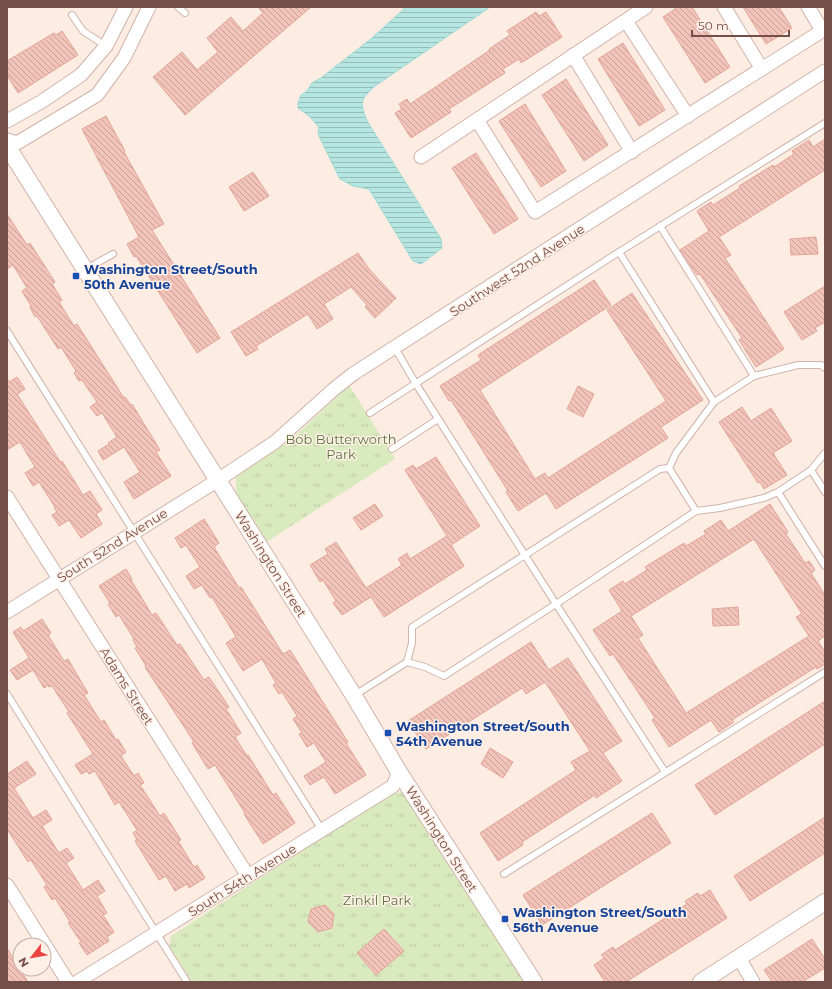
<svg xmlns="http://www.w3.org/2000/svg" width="832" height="989" font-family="Montserrat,sans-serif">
<defs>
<pattern id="grass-tufts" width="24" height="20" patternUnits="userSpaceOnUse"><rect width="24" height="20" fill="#daeabf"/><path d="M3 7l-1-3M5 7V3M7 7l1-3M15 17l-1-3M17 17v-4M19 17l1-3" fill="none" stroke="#bfcaa6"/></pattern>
<pattern id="water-rules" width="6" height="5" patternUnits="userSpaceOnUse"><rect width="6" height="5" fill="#b5e6e2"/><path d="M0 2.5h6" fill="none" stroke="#98bdb9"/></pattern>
<pattern id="building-back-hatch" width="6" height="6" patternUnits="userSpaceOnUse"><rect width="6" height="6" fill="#f2c3b8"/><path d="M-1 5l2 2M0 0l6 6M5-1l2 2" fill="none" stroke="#c9a198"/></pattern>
</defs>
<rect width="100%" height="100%" fill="#fcece1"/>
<g fill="url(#grass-tufts)">
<path d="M349,385L395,459L265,543L236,495V477L291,440Z"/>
<path d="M406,792L524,982H192L169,946L171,936L391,793Z"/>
</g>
<path fill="url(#water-rules)" stroke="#9bd8d4" d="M406,7H490L375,86C359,101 360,102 367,121L441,239L442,248L421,264L413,261L369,189L353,186L340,179L318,134L319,127L309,116L298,108V103L301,95L307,91L312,83L321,78L372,38Z"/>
<g fill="url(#building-back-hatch)" stroke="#e5a598" fill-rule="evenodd">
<path d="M258,7H311L185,115L153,77L182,52L197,70L218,52L207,38L231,17L243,31L263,13Z"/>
<path d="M678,7H692L730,67L705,83L663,17Z"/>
<path d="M743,7H779L792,28L766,44Z"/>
<path d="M536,12L539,16L546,12L562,37L521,63L519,59L503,69L505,73L449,109L451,112L411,138L395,113L402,109L399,104L407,99L410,104L437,86L490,50L489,49L510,35L507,31Z"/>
<path d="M62,31L78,55L18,93L7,75V61L54,33L56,35Z"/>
<path d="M623,43L665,110L639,126L598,59Z"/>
<path d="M566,79L608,145L584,161L542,95Z"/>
<path d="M525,104L566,171L541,187L499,121Z"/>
<path d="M106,116L125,151L124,152L164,224L152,230L220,338L197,353L136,256L134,257L127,244L139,237L82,129Z"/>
<path d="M825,139V170L719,237L731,255L725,258L784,349L756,367L739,340L742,338L700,274L697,275L680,250L709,231L697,211L711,202L713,205L740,188L739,186L773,165L774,167L794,154L792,151L809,140L813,147Z"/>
<path d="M476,153L518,219L494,234L452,168Z"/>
<path d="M253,172L269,196L244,211L229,187Z"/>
<path d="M7,214L27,245L30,243L55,282L52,284L62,300L59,302L74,326L77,324L124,398L125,397L131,405L132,404L160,450L156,452L171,476L134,499L124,482L140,472L124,447L103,460L98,451L109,444L108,443L117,437L102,413L97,416L90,407L97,402L82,380L79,381L74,373L76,371L61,347L58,349L37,316L35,317L30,307L31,306L22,291L27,288L13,265L7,269Z"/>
<path d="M816,237L818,254L791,255L790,239Z"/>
<path d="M358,253L369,269L396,298L375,318L365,307L367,305L351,287L324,304L333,319L317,329L308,314L256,346L258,349L246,356L231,332Z"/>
<path d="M594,280L611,305L480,390L535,479L545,473L548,478L666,401L607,310L632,293L703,400L661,427L668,438L556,509L546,493L518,511L506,492L508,491L451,400L449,401L440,386L481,360L478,355Z"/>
<path d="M825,286V322L815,328L817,331L802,340L784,312Z"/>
<path d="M17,377L25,389L17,394L61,463L62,461L83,495L90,491L102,510L96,514L102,524L81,538L69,520L59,526L52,515L57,512L54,508L55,507L39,482L33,486L25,473L35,467L20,442L7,450V378L9,382Z"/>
<path d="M578,386L594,394L583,417L567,409Z"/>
<path d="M742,407L751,421L771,408L792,441L773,453L787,475L764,489L760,482L758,483L719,422Z"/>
<path d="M436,457L480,526L451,545L464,566L384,617L371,597L342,615L333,603L336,601L323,580L320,582L310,565L328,554L325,549L336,542L366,588L402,565L398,559L407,553L410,559L447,536L405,470L413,465L416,469Z"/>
<path d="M375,504L383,516L361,530L353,518Z"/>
<path d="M770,504L788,532L786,534L805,563L809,561L815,570L811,573L825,595V636L818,641L825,652V664L817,669L816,667L732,720L734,722L719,732L711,720L669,747L652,720L655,718L613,654L610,656L593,630L622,611L609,590L623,581L625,584L647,570L645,567L684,543L686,546L706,534L704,531L721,520L728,531ZM754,539L802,614L796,617L809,636L686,713L638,638L643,635L631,616Z"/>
<path d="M204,519L219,543L214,547L239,588L241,587L283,654L290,650L348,742L346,743L366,775L335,794L324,777L310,785L304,776L326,762L314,743L307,747L299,734L302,733L293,719L297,716L282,692L279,694L273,685L276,683L262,659L243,671L226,643L236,637L212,597L210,598L202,585L194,589L186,576L200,567L186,545L181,548L175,538Z"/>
<path d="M126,569L132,579L131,580L152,615L156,613L177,645L180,644L204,680L209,677L229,707L226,709L241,733L235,737L247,756L248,755L273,795L276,793L295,823L263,844L244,814L245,813L215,765L208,769L192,743L194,742L145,667L146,666L135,648L137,647L133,640L134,639L119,615L116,617L108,604L110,603L99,586Z"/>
<path d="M738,607L739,625L713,626L712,609Z"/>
<path d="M42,619L51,633L48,635L64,661L68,659L88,693L84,695L101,722L104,720L116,740L118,739L126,752L121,756L134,776L138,773L144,783L140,785L160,816L164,813L181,840L178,841L194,867L197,865L205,878L189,888L187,884L175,891L166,876L159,880L135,841L137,840L133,833L137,830L119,802L115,805L95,771L89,774L87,771L81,774L75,765L93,754L67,713L69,712L52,686L49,687L48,685L44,688L33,670L17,680L10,670L29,658L13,632L21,627L23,631Z"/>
<path d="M531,642L549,670L568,658L622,741L603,753L622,781L596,798L595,795L522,842L523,845L498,861L480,833L576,770L571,762L590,751L545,682L526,694L522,688L426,749L408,721Z"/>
<path d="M825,701V744L715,815L695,785Z"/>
<path d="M490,748L513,762L503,778L481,764Z"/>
<path d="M27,761L36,774L14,788L33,818L46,810L52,820L42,826L59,853L67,848L74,858L66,863L83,890L98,880L105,891L97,896L107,913L103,915L114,932L107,937L109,941L87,955L79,943L81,942L68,923L70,922L55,898L52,900L44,887L47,885L31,860L28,862L7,829V774Z"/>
<path d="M652,813L671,843L542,925L523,895Z"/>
<path d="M825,817V853L750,901L734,876Z"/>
<path d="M710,890L727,918L626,982H605L594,965L604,958L601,955L613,947L615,950L687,904L685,901L698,893L700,896Z"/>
<path d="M325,905L334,914L332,928L318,932L308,922L311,909Z"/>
<path d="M384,929L404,951L376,975L357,953Z"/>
<path d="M812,939L825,959V968L802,982H772L764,970Z"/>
<path d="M7,948L20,969L28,982H7Z"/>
</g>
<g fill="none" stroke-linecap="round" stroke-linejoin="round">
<g stroke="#d0b3ab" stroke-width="8">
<g id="service">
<path d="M178,7L185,13"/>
<path d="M72,15L83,31L106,46"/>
<path d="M660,226L754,376"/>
<path d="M619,252L714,402"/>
<path d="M86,269L113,254"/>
<path d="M7,331L322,830"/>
<path d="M395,348L416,384L556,604L665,772"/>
<path d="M370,413L619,252L825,123"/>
<path d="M392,449L438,419"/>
<path d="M811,470L825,492"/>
<path d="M778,492L825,566"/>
<path d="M696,511L669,468L676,453L714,402L754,376L798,365H821L825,368"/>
<path d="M407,662L425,667L444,676L556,604L696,511L720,508L764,498L778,492L811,470L825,453"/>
<path d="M7,694L187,982"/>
<path d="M355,695L407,662L412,643V627L660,469L669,468"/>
<path d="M504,874L825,672"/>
</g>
</g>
<g stroke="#d0b3ab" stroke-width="15">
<g id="minor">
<path d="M724,7L762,69"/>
<path d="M808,7L822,30"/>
<path d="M626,21L688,116"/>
<path d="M573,55L632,152"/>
<path d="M477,120L535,212L825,29"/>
<path d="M7,121L41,102L81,75L106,46L126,7"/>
<path d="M7,140L17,143L97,95L124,58L149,7"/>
<path d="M421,157L646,7"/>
<path d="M7,497L248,876"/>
<path d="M7,612L218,480L275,442L334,389L353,374L825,71"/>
<path d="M7,885L68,982"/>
<path d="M739,958L753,982"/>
<path d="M77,982L393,786L399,772"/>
</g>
</g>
<g stroke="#d0b3ab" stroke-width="18">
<g id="tertiary">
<path d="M7,146L354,696L399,772L534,982"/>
<path d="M701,982L825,902"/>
</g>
</g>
<use href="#service" stroke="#fff" stroke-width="6"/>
<use href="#minor" stroke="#fff" stroke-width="13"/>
<use href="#tertiary" stroke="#fff" stroke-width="16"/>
</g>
<g fill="#1a4fb4" stroke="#fff0e7" stroke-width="1.5">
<rect x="72" y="272" width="8" height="8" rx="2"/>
<rect x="384" y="729" width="8" height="8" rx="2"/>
<rect x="501" y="915" width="8" height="8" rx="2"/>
</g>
<g text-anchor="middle" stroke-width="3" stroke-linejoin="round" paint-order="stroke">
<g font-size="13" font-weight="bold" fill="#164399" stroke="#fff0e7" text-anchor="start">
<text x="84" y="274">Washington Street/South<tspan x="84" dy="15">50th Avenue</tspan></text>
<text x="396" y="731">Washington Street/South<tspan x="396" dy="15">54th Avenue</tspan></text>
<text x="513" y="917">Washington Street/South<tspan x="513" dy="15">56th Avenue</tspan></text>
</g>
<g font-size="13" fill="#744e48" stroke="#fff0e7">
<text transform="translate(517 270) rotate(-33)" y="5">Southwest 52nd Avenue</text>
<text transform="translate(112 545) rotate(-32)" y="5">South 52nd Avenue</text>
<text transform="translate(271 564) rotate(58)" y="5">Washington Street</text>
<text transform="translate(127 686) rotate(58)" y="5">Adams Street</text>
<text transform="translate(442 839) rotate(58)" y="5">Washington Street</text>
<text transform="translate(242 880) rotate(-32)" y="5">South 54th Avenue</text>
</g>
<g font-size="13" fill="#59743d" stroke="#fff0e7">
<text x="341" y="444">Bob Butterworth<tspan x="341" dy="15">Park</tspan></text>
<text x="377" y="905">Zinkil Park</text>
</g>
</g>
<rect width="832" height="989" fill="none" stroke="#744e48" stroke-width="16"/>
<g transform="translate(32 957) rotate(239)"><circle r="19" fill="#fff0e7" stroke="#c7afa7"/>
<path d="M0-3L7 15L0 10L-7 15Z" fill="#e94543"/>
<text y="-6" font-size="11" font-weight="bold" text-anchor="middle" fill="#744e48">N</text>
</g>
<path d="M692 30v6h97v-6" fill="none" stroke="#744e48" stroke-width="2"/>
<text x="698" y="30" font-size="12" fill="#744e48" stroke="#fff0e7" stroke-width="3" paint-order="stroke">50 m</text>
</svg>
